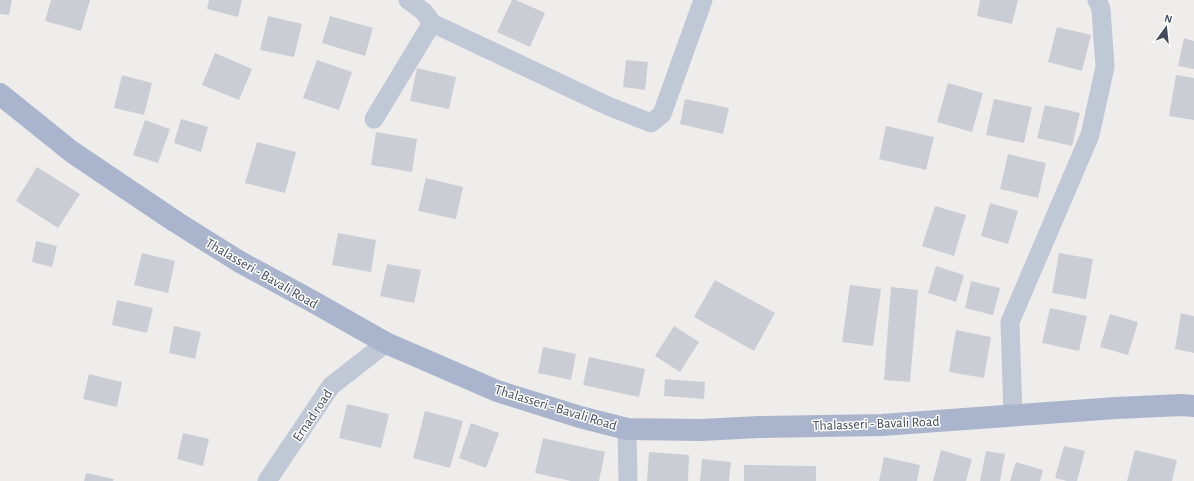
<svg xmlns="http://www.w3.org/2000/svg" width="1194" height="481" font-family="'Alegreya Sans',sans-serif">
<rect width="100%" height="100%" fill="#efecec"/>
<g fill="#cbcdd5">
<path d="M0,0H12L9,15L0,14Z"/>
<path d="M51,0H90L81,31L45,21Z"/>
<path d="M209,0H242L238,17L207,9Z"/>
<path d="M512,0H516L545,13L530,47L497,32Z"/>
<path d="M980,0H1018L1012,24L977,16Z"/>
<path d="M268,16L302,24L294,57L260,50Z"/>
<path d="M330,16L373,28L365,56L322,43Z"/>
<path d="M1057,27L1091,35L1082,71L1048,62Z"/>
<path d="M1184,38L1194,41V69L1178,66Z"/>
<path d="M215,53L252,69L239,100L202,85Z"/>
<path d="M317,60L352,72L339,110L303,98Z"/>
<path d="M626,60L648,62L645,90L623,87Z"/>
<path d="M417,68L456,77L449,109L410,101Z"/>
<path d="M122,75L152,83L144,115L114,108Z"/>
<path d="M1176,75L1194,78V120L1169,116Z"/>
<path d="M948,83L983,93L972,132L937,122Z"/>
<path d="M685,99L729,108L723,134L680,124Z"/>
<path d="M994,99L1032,107L1024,143L986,135Z"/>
<path d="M1045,105L1080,113L1072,146L1037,138Z"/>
<path d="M181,119L208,127L201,152L174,143Z"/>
<path d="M145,120L170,129L158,163L133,155Z"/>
<path d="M886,126L934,137L926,170L879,159Z"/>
<path d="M376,132L417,139L412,172L371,165Z"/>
<path d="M257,142L296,152L285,193L245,183Z"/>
<path d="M1008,154L1046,163L1038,198L1000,189Z"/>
<path d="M37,167L80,194L58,228L16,201Z"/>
<path d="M426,178L463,187L456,219L418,211Z"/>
<path d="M990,203L1018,211L1008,244L981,236Z"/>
<path d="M935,206L966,215L954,256L922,246Z"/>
<path d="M338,233L376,240L371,272L332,265Z"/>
<path d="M36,241L57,246L52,267L32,262Z"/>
<path d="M142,253L175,261L168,293L134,285Z"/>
<path d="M1059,253L1093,259L1086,299L1052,293Z"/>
<path d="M387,264L421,270L414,303L380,296Z"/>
<path d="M936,266L964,275L956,302L928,293Z"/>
<path d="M715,280L775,313L754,351L694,317Z"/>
<path d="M971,281L1000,288L993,315L965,308Z"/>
<path d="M850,285L881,289L873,346L842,342Z"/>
<path d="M891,287L918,290L910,382L884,380Z"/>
<path d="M117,300L153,308L147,333L112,325Z"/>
<path d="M1050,308L1087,316L1079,351L1042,343Z"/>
<path d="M1181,313L1194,316V353L1175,349Z"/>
<path d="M1110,314L1138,322L1128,355L1100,347Z"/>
<path d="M174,326L201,332L195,359L169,353Z"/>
<path d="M674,326L699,342L680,372L655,356Z"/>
<path d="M956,330L991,337L984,378L949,372Z"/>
<path d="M543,347L576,354L571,380L538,373Z"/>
<path d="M589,357L645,369L639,397L583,385Z"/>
<path d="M89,374L122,382L117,407L83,399Z"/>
<path d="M665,379L705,382L704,399L664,396Z"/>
<path d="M347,404L389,414L381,448L339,438Z"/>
<path d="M425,411L463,421L450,468L413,458Z"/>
<path d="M471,423L499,433L486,468L459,458Z"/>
<path d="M183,433L209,439L203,466L177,459Z"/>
<path d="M543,438L605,452L599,481H571L535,473Z"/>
<path d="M1064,446L1085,451L1077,481H1067L1055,478Z"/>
<path d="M941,450L972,459L966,481H933Z"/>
<path d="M1135,450L1177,460L1172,481H1127Z"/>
<path d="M986,451L1005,454L1000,481H980Z"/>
<path d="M649,452L689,455L688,481H647Z"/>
<path d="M884,457L920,465L917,481H879Z"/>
<path d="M702,459L731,462L729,481H700Z"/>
<path d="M1016,462L1043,470L1040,481H1010Z"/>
<path d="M744,465L816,466V481H744Z"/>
<path d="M86,473L114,479L113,481H84Z"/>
</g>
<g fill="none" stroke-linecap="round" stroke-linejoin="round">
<g stroke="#c1c8d5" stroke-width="19">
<path d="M408,0L424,12L432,23L608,106L651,123L662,114L703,0"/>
<path d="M374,119L432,23"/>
<path d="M1013,416L1010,322L1090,135L1105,67L1101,9L1097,0"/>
<path d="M627,429L628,481"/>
<path d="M267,481L331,386L386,343"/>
</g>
<path stroke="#aab5cd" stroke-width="22" d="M0,94L72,152L176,222L240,262L310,300L386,343L497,391L580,417L627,429L701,430L759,427L882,425L1116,408L1181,405L1194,406"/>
</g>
<g text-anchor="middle" stroke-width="3" stroke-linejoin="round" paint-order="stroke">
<g font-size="14" fill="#444b5a" stroke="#fff">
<text transform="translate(262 273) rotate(30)" y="5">Thalasseri - Bavali Road</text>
<text transform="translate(556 407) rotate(17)" y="5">Thalasseri - Bavali Road</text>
<text transform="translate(312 415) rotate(-56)" y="5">Ernad road</text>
<text transform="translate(876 423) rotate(-2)" y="5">Thalasseri - Bavali Road</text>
</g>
</g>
<g transform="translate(1166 28) rotate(15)" stroke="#ffffff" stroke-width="3" paint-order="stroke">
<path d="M0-3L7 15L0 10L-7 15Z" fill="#444b5a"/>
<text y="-6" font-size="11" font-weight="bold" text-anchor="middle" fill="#444b5a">N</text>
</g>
</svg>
